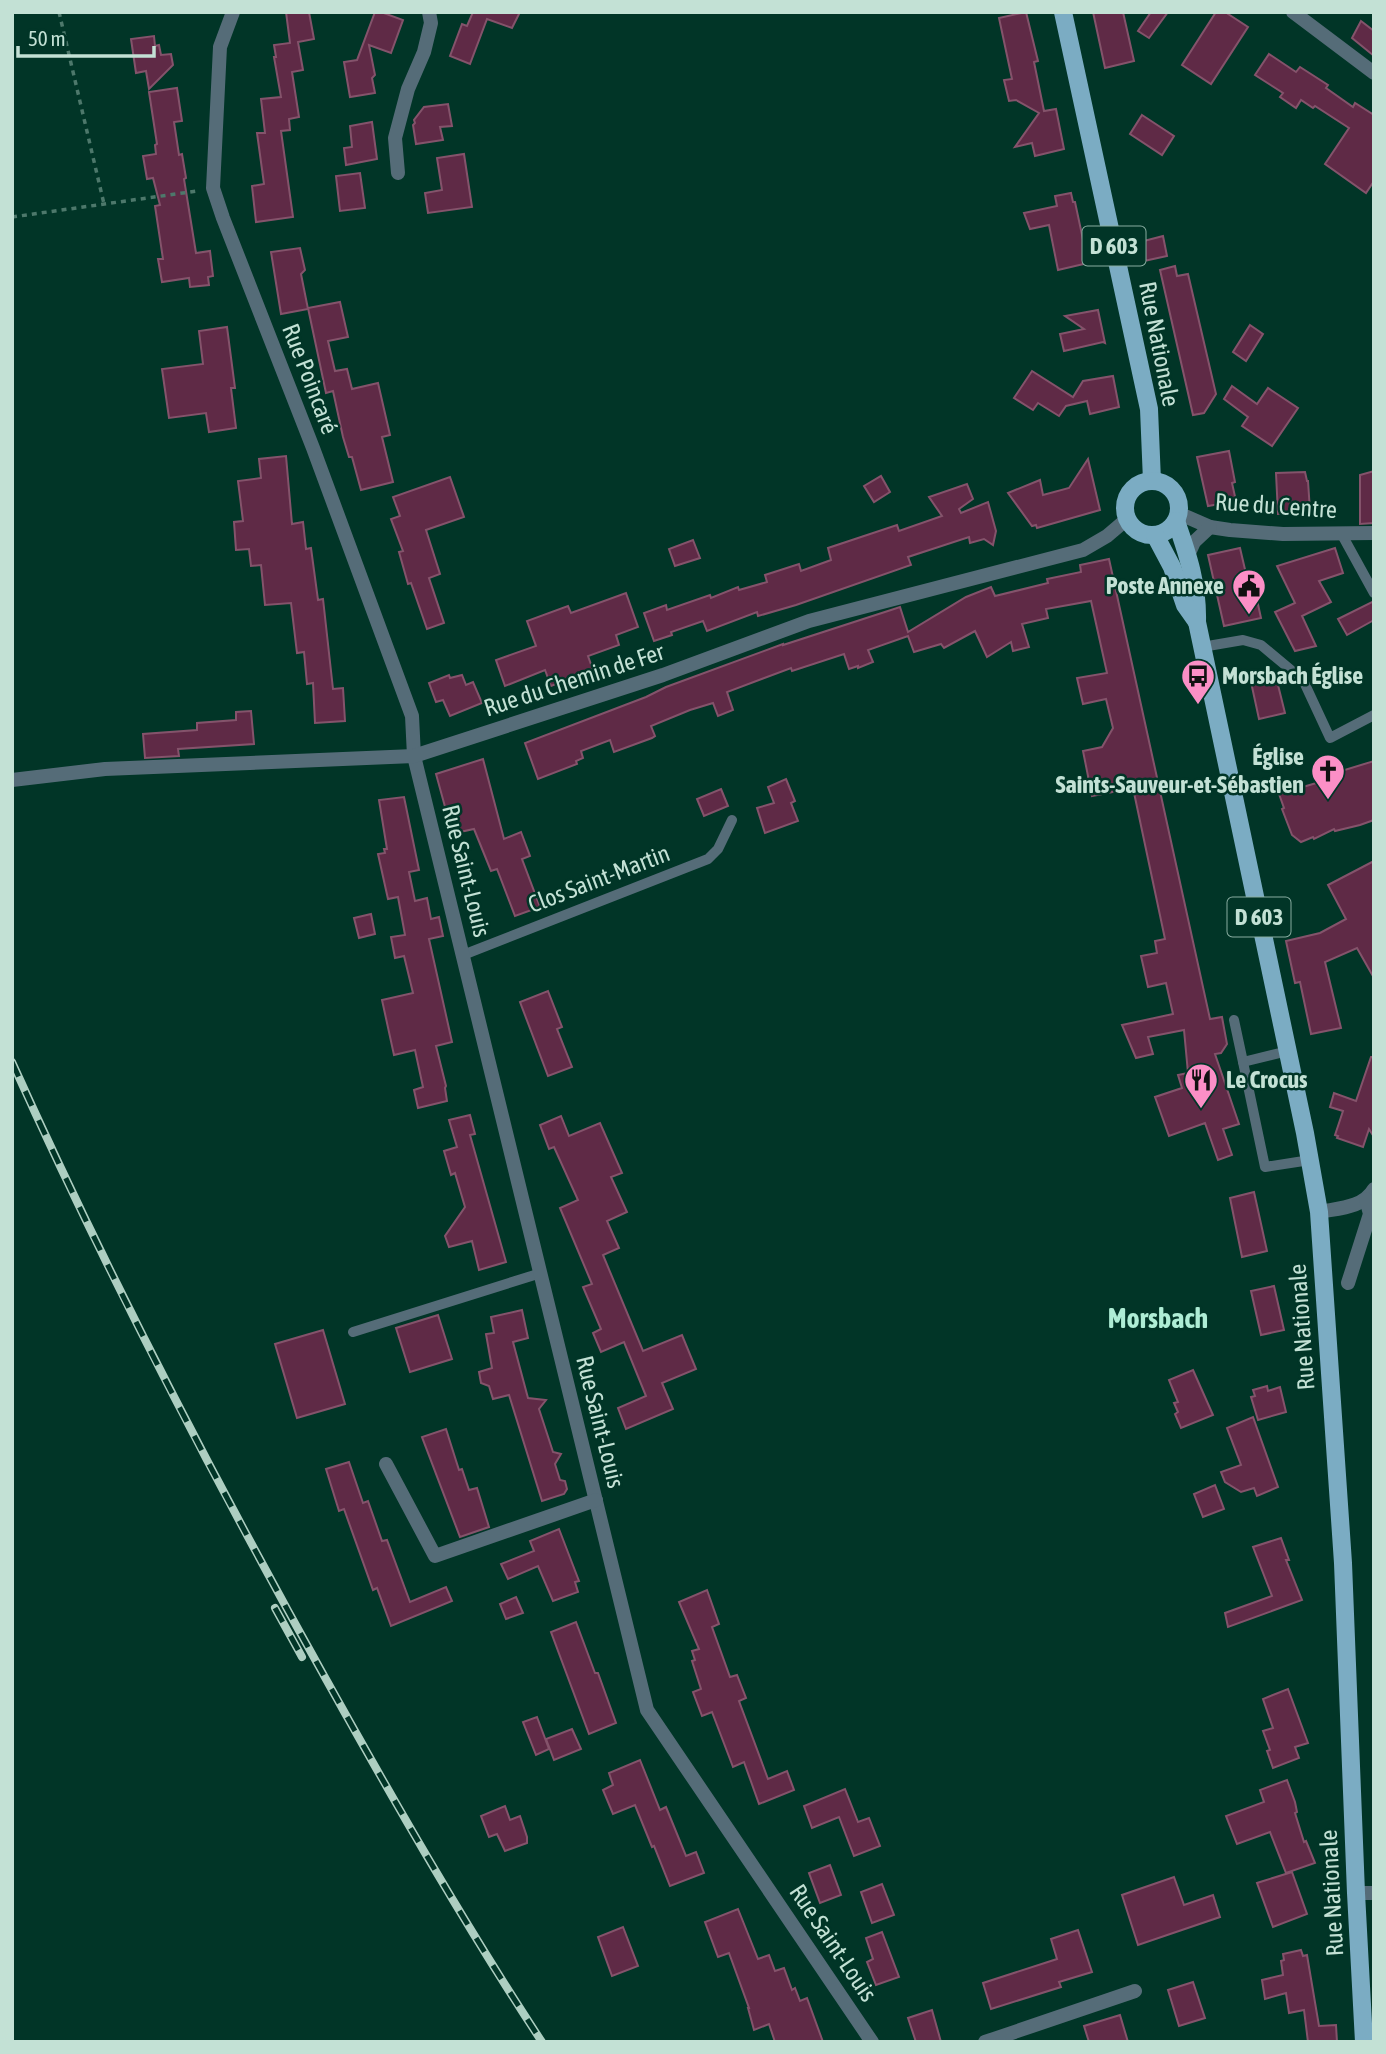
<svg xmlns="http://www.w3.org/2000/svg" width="1386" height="2054" font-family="'Asap Condensed',sans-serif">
<rect width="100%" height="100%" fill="#013527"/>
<g fill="#5f2a46" stroke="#84536b" stroke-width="2">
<path d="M286,12H309L314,39L298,42L303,70L292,72L299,117L289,119L290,130L281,131L293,217L256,222L252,186L264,184L257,133H265L261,99L281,97L274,57H276L274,45L290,43Z"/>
<path d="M375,12H381L403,20L391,53L369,45L375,75L372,78L375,93L350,97L344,62L357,60Z"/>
<path d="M473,12H520L512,28L487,19L470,64L450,56L462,24L467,26Z"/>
<path d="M1026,12L1038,61L1034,62L1044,111L1056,109L1064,149L1035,156L1032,143L1015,147L1039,113L1016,100L1009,101L1004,80L1012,79L999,18Z"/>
<path d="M1093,12H1123L1134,61L1105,68Z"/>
<path d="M1151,12H1168L1149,38L1138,31Z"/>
<path d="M1216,12H1225L1248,27L1211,84L1182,65Z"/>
<path d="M1361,21L1374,31V56L1352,38Z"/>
<path d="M154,36L155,46L159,45L161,55L171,54L173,65L149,89L146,71L136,73L131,39Z"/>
<path d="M1269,54L1296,72L1300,67L1328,85L1326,88L1353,107L1355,103L1374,115V181L1366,193L1325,164L1349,128L1315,106L1313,108L1301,100L1296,108L1280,97L1283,93L1255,75Z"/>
<path d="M177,88L182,121L174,122L179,155L182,154L186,178L184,179L196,253L210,251L213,276L208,277L209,285L190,287L189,278L162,282L158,259H163L155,206L160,205L153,178L147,179L143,156L156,154L155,145L157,144L149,92Z"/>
<path d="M448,104L452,126L440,127L443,140L416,144L413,125L415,123L414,120L424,107Z"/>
<path d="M1142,115L1174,136L1162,155L1130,134Z"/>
<path d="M372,122L377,159L346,165L344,148L352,147L350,126Z"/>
<path d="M464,154L472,207L428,213L425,193L442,190L437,158Z"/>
<path d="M360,173L365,208L340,211L336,176Z"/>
<path d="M1071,193L1073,202H1075L1088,263L1058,270L1049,225L1030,229L1024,213L1057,206L1055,196Z"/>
<path d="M1163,236L1167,256L1144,261L1140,242Z"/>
<path d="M300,248L305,270L301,274L308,309L281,314L271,252Z"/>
<path d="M1175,266L1177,276L1188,274L1216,394L1204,413L1193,415L1160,270Z"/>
<path d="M340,302L348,337L328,341L335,371L347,369L352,389L378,383L390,435L382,437L393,482L361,490L352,457H349L343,437L333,391L326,393L308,308Z"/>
<path d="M1098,310L1105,343L1103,342L1064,351L1060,334L1084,329L1065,316Z"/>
<path d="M1250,325L1263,334L1246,361L1233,352Z"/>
<path d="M227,327L235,388H231L236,428L209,432L206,413L169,418L162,369L203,364L199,331Z"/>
<path d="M1032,371L1073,397L1083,381L1113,376L1119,407L1090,414L1087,401L1066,406L1059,416L1038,403L1033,410L1014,398Z"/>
<path d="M1232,386L1257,404L1268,388L1298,408L1272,446L1242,426L1248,417L1224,399Z"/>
<path d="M1229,451L1235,482L1232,483L1236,501L1208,506L1197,457Z"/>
<path d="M286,456L292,524L303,522L306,549L311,548L318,600L323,599L333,689L343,688L345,721L315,723L313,683L307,684L304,652L297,653L291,603L265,605L261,565L251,566L249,549L236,550L234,522L243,521L238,481L261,478L259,459Z"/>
<path d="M1088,459L1100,510L1037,528L1036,525L1032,526L1008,493L1040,480L1043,495L1069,488Z"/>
<path d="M1374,471V523L1360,524V475Z"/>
<path d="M1305,472L1307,481H1308L1310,511L1278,514L1276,473Z"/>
<path d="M881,476L890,492L874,502L864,486Z"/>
<path d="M450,477L464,517L426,530L440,574L429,578L444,623L427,629L411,583L408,584L399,552L403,551L391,519L400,516L393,497Z"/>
<path d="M967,484L973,499L959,509L961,513L988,502L996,531L993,545L984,539L970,543L969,537L908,557L911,565L796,605L758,616L757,612L707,631L703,621L671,632L672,635L654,641L644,613L666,605L667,610L710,595L711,598L738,587L739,590L767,582L765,575L799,564L801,571L831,560L828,548L897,525L899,531L942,516L929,497Z"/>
<path d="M693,540L700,558L675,566L669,549Z"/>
<path d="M1240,548L1247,578L1252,577L1261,618L1224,626L1208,555Z"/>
<path d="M1335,548L1343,573L1319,581L1331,602L1302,616L1316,646L1295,651L1275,612L1295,603L1277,566Z"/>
<path d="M1109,559L1210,1019L1222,1017L1227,1044L1221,1053L1215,1054L1239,1124L1223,1129L1232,1155L1218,1160L1205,1123L1169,1136L1155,1097L1182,1088L1178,1075L1188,1073L1184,1030L1148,1037L1153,1054L1136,1058L1122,1025L1173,1014L1166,983L1148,987L1141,956L1157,953L1155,941L1165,939L1133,788L1092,796L1083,751L1102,747L1113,728L1106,699L1083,704L1077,678L1107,673L1091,601L1046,609L1048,618L1022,624L1029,647L1013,651L1011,642L987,657L975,631L944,648L941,644L914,652L908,636L868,650L873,662L858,668V666L849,669L844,654L792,671L791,668L727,692L733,710L718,716L713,703L690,710L651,726L655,736L652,738L614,752L610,740L581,751L583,758L576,761L577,764L538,779L525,743L646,697L666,687L783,644V645L891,610L900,607L908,632L966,597L991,587L995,596L1048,583L1047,579L1081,572L1080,565Z"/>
<path d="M626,593L638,627L616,635L619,645L588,656L593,670L551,686L545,670L505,686L496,660L536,646L527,621L568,606L571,613Z"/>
<path d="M1374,601V620L1347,635L1338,619Z"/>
<path d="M449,675L450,678L462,675L466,685L473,682L482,703L450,716L443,700L436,702L429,683Z"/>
<path d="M1276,677L1285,713L1259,719L1251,682Z"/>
<path d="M251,711L254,744L178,749L179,756L145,758L143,734L197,730V723L236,720V712Z"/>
<path d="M483,759L504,839L521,832L530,856L522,859L540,907L515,916L497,869L491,871L474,829L460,832L456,811L447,814L436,774Z"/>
<path d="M1374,761V820L1360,825L1335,831L1334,829L1314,839L1313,837L1301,842L1292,835L1282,809L1284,808L1279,794L1337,777L1338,772Z"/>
<path d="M786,779L795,801L791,803L798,821L765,833L757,808L774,803L768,787Z"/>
<path d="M721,789L728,806L704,816L697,799Z"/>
<path d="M404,797L419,870L409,872L415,901L427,898L431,919L439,917L443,936L429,939L452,1042L436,1046L446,1086L445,1088L447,1101L418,1108L414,1090L423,1087L415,1050L394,1055L382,1000L413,993L404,956L395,958L391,937L405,935L398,897L388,899L378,854L385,853L384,849H387L379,800Z"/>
<path d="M1374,861V978L1357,948L1325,962L1341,1028L1311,1034L1300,982L1295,983L1286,941L1320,933L1346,919L1328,885Z"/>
<path d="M371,914L375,934L359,938L354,918Z"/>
<path d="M548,991L562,1027L557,1029L572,1067L548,1076L520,1002Z"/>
<path d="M1371,1057H1374V1137L1369,1129L1363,1147L1337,1138L1338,1136L1335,1135L1343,1111L1330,1107L1334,1093L1356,1101Z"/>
<path d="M470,1115L475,1134L470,1135L506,1262L479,1270L472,1241L449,1247L445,1236L465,1207L455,1173L451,1175L444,1151L457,1147L449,1120Z"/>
<path d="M561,1116L569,1136L600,1123L622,1173L611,1177L627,1212L607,1221L619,1248L603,1255L643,1351L682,1335L696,1369L662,1383L673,1409L626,1429L618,1408L646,1396L624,1342L601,1352L593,1333L601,1329L583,1287L592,1284L560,1208L578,1200L554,1147L549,1149L540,1125Z"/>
<path d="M1254,1192L1267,1251L1242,1257L1230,1198Z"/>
<path d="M1274,1286L1284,1330L1261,1335L1251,1291Z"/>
<path d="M522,1310L528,1338L513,1342L528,1398L546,1400L539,1409L553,1452L561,1454L555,1464L560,1480L565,1481L567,1489L564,1494L542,1501L509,1395L493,1399L489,1386L481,1383L479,1372L492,1368L486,1334L494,1333L491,1317Z"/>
<path d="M438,1315L452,1359L410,1372L396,1328Z"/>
<path d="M323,1330L345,1404L297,1418L275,1344Z"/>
<path d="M1193,1370L1213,1415L1181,1428L1175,1414L1178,1412L1174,1403L1178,1402L1169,1380Z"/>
<path d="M1267,1386L1268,1391L1280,1387L1286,1412L1258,1420L1251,1397L1255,1396L1253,1390Z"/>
<path d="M1253,1417L1278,1487L1257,1496L1254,1488L1241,1492L1225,1482L1221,1472L1241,1465L1227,1428Z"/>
<path d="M446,1429L459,1470L462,1469L469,1490L477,1488L489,1527L460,1537L422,1437Z"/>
<path d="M349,1462L363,1503L368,1501L382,1541L387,1540L410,1602L446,1587L452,1601L391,1626L377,1588L373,1590L344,1509L339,1511L326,1469Z"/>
<path d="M1215,1485L1224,1509L1203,1517L1194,1494Z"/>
<path d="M559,1529L579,1581L575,1582L578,1592L553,1601L538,1566L508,1579L501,1564L534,1551L530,1541Z"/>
<path d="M1281,1538L1289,1560H1286L1302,1600L1228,1627L1225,1613L1272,1596L1253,1547Z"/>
<path d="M707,1590L719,1624L712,1627L730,1677L737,1675L746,1698L739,1701L768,1779L787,1771L794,1790L759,1804L744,1762L733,1767L712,1712L702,1716L693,1692L701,1689L692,1661L695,1660L692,1651L699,1649L679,1602Z"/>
<path d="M516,1597L523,1613L506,1619L500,1604Z"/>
<path d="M576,1622L595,1673H598L616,1723L589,1734L551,1632Z"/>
<path d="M1288,1689L1308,1743L1295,1747L1299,1758L1273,1768L1267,1751L1270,1750L1263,1731L1273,1728L1263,1699Z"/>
<path d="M537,1717L549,1749L536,1755L523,1722Z"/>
<path d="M572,1729L581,1749L554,1760L546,1739Z"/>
<path d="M640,1760L660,1810L666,1807L686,1856L696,1852L704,1873L670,1886L654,1846L652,1847L635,1805L613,1814L603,1790L613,1785L609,1773Z"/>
<path d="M1287,1780L1295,1802L1297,1812L1295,1813L1304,1842L1306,1841L1315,1863L1286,1873L1270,1832L1237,1844L1226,1816L1264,1802L1260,1790Z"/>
<path d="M845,1789L858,1822L869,1818L880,1846L854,1856L839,1817L812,1828L804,1806Z"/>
<path d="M505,1806L510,1820L520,1816L527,1837V1843L505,1851L497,1834L489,1837L481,1816Z"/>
<path d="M830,1865L841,1895L820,1903L809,1873Z"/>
<path d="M1292,1872L1307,1914L1273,1927L1257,1883Z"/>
<path d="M1174,1877L1184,1905L1213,1895L1220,1917L1138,1945L1122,1895Z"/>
<path d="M882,1884L894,1915L872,1923L861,1892Z"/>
<path d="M738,1909L758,1959L769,1955L775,1971L784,1968L792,1990L795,1988L800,2001L807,1998L823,2042H775L769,2024L754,2030L748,2008H749L729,1953L718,1957L705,1922Z"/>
<path d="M623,1927L638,1966L612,1976L598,1937Z"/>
<path d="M1078,1930L1092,1972L1059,1982L1061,1987L991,2009L983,1983L1057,1959L1051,1939Z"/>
<path d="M882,1932L899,1977L876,1985L867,1962L873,1959L866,1938Z"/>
<path d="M1301,1950L1303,1956L1307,1955L1319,2026L1336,2025L1337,2042H1308L1304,2010L1289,2013L1286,1993L1265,1999L1262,1980L1283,1975L1281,1961L1284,1960L1283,1954Z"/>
<path d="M1193,1982L1205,2018L1179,2026L1168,1990Z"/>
<path d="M932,2010L941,2042H916L908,2018Z"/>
<path d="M1120,2015L1128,2042H1089L1084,2026Z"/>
</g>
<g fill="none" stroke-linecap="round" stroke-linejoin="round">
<g stroke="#4d786b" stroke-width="3.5" stroke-dasharray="5 5" stroke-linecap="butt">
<path d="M59,12L104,204"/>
<path d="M12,217L197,191"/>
</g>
<g stroke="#556c78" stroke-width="10">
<path d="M1341,533L1374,593"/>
<path d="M1202,647L1243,640L1261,645L1303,680L1330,738L1374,715"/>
<path d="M463,955L708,859L718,849L732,820"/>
<path d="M1234,1020L1243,1062L1288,1051"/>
<path d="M1243,1062L1265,1167L1310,1160"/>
<path d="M353,1332L541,1273"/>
</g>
<g stroke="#556c78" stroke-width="14">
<path d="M233,12L220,47L213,188L223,218L313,448L412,716L414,756L647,1710L872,2042"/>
<path d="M1293,12L1374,73"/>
<path d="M398,173L395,138L408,89L424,52L431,23L429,12"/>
<path d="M1178,513L1210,527L1230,530L1283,534L1374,533"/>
<path d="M1188,555L1194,542L1210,527"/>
<path d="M12,780L105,769L414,756L663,675L809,621L1083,550L1107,536L1127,519"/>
<path d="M1319,1212C1339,1208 1363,1208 1374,1189"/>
<path d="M1348,1283L1370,1214L1366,1199"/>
<path d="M386,1464L435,1556L596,1500"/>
<path d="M1356,1893H1374"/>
<path d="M985,2042L1135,1991"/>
</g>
<g stroke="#7bacc3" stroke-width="18">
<path d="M1063,12L1149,409L1152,481"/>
<circle cx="1152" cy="508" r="27"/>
<path d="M1176,521C1188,555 1198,585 1197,622L1305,1133L1319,1212L1343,1563L1356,1893L1364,2042"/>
<path d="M1155,535L1172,567L1185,605L1197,622"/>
</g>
<g stroke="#adcec1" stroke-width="8">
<g id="rail">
<path d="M12,1062C107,1273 214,1479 327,1681C395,1803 465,1925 542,2042"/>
<path d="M275,1608L302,1657"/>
</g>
</g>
<use href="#rail" stroke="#013527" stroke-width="5" stroke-dasharray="16" stroke-linecap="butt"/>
</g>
<defs>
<g id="civic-pin" transform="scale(1.75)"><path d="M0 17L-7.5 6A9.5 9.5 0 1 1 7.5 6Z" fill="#fb8fc6" stroke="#013527"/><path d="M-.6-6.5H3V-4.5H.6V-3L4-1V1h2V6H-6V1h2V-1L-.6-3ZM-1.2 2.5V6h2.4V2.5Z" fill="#111"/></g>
<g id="bus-pin" transform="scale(1.75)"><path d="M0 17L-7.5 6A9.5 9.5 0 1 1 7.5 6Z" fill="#fb8fc6" stroke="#013527"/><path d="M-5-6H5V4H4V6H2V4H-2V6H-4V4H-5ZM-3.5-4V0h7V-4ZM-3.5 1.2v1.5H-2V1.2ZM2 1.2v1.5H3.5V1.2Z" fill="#111"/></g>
<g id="church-pin" transform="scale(1.75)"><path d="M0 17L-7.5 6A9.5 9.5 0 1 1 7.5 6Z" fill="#fb8fc6" stroke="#013527"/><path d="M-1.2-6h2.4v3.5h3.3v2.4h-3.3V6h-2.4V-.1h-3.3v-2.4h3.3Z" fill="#111"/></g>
<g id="restaurant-pin" transform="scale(1.75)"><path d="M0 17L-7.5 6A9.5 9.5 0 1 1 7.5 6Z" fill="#fb8fc6" stroke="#013527"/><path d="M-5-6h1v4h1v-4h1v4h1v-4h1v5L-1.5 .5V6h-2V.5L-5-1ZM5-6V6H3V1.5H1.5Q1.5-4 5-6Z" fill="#111"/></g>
</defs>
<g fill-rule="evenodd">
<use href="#civic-pin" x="1249" y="586"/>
<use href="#bus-pin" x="1198" y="676"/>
<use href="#church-pin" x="1328" y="771"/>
<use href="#restaurant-pin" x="1201" y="1080"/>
</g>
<g text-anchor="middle" stroke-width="5" stroke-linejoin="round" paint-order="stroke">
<g fill="#013527" stroke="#89ada1" stroke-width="2">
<rect x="1082.5" y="226.5" width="63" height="39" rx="5"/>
<rect x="1227.5" y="897.5" width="63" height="39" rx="5"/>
</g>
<g font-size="23" font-weight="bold" fill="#c3e1d5">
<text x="1114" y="254">D 603</text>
<text x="1259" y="925">D 603</text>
</g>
<g font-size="24" fill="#c3e1d5" stroke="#013527">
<text transform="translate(1159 344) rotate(79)" y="8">Rue Nationale</text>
<text transform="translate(310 379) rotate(69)" y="8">Rue Poincaré</text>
<text transform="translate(1276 506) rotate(4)" y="8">Rue du Centre</text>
<text transform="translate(574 680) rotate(-18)" y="8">Rue du Chemin de Fer</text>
<text transform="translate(466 871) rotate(76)" y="8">Rue Saint-Louis</text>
<text transform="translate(599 879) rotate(-21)" y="8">Clos Saint-Martin</text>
<text transform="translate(1302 1327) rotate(-94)" y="8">Rue Nationale</text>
<text transform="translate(600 1422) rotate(76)" y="8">Rue Saint-Louis</text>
<text transform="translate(1332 1893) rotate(-93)" y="8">Rue Nationale</text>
<text transform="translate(833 1943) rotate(56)" y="8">Rue Saint-Louis</text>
</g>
<g font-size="24" font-weight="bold" fill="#c3e1d5" stroke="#013527" text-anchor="end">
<text x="1224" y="594">Poste Annexe</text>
<text x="1222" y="684" text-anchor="start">Morsbach Église</text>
<text x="1304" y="765">Église<tspan x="1304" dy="28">Saints-Sauveur-et-Sébastien</tspan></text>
<text x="1226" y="1088" text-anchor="start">Le Crocus</text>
</g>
<g font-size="28" font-weight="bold" fill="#aeedd5" stroke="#013527">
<text x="1158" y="1328">Morsbach</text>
</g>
</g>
<rect width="1386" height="2054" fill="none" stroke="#c3e1d5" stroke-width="28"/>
<path d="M18 46v10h136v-10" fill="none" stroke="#c3e1d5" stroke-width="3.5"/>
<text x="28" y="46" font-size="21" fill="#c3e1d5" stroke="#013527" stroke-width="5" paint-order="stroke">50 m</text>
</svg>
